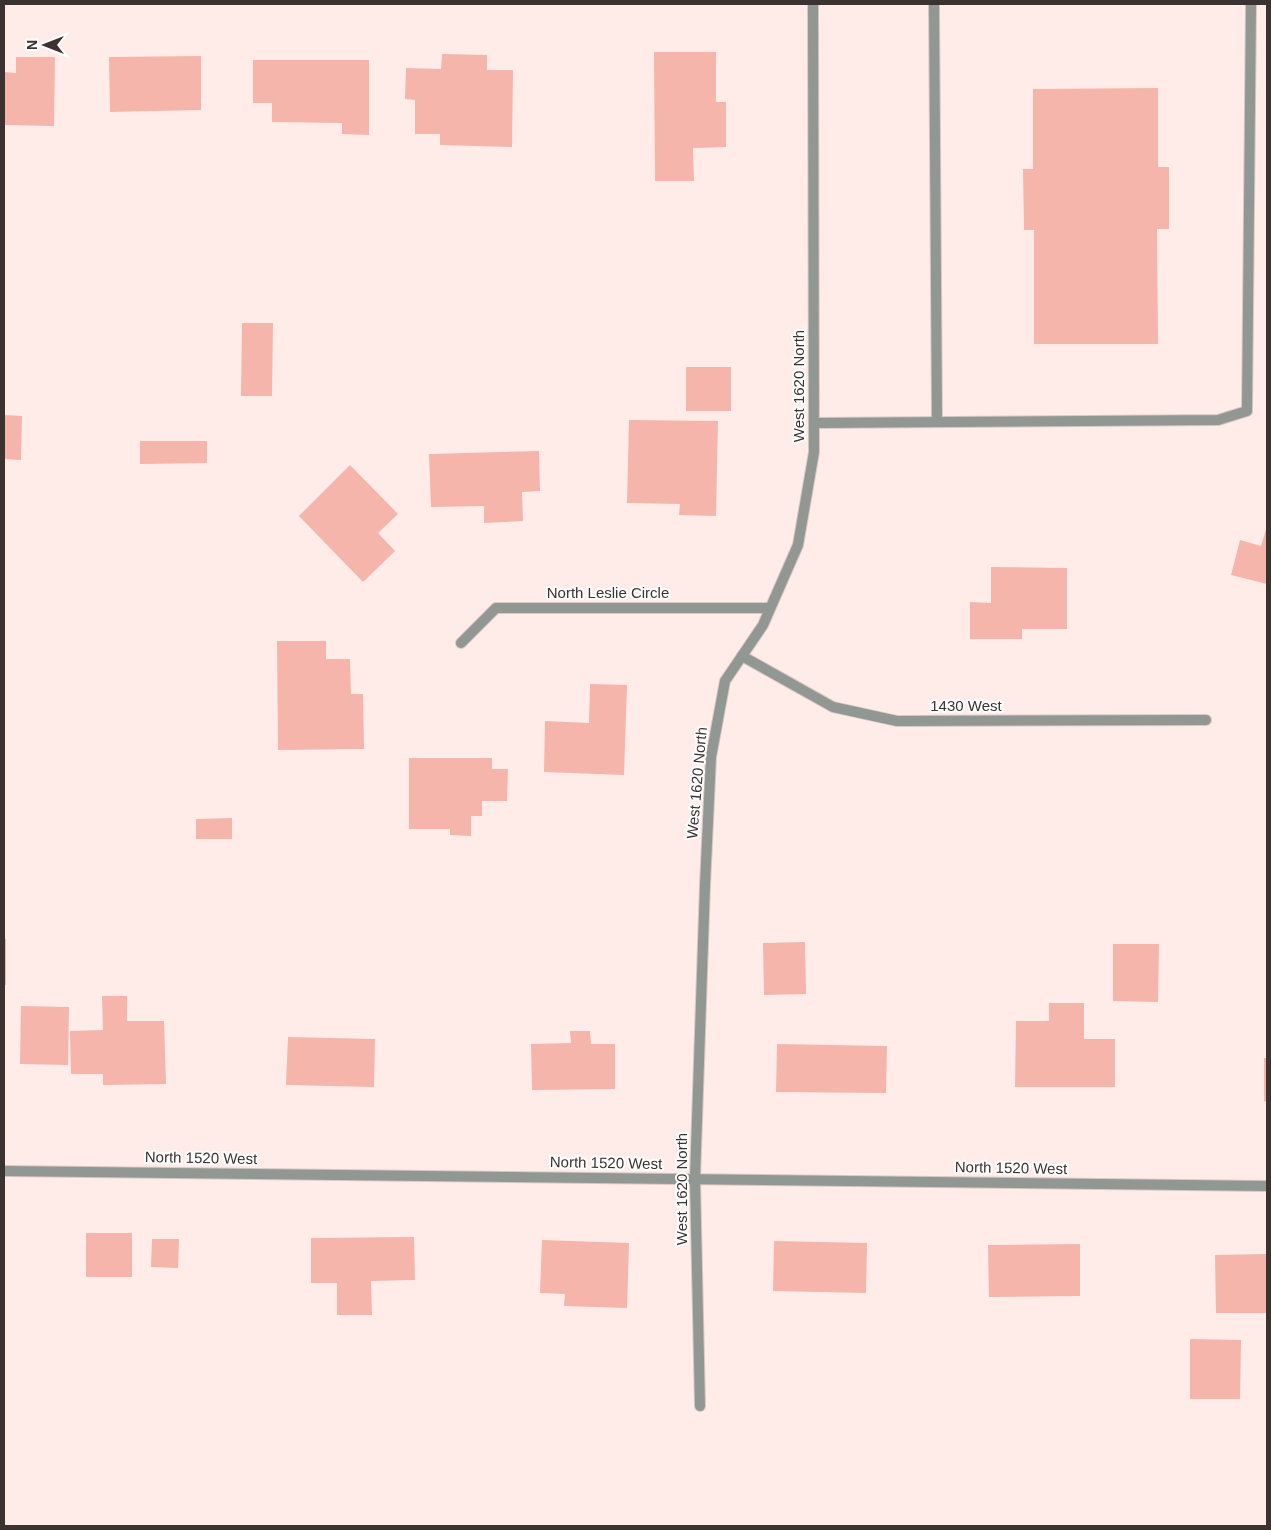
<svg xmlns="http://www.w3.org/2000/svg" width="1271" height="1530" font-family="Helvetica,sans-serif">
<rect width="100%" height="100%" fill="#ffece9"/>
<g fill="#f5b5ab">
<path d="M654,52H716V102H726V147L693,148L694,181H655Z"/>
<path d="M442,54L487,55V70H513L512,147L440,145V134H415V100L405,99L406,68L441,69Z"/>
<path d="M201,56V110L110,112L109,57Z"/>
<path d="M16,57H55L54,126L4,125V72L16,73Z"/>
<path d="M253,60H369V135L342,134V123L272,122V103H253Z"/>
<path d="M1158,88V167H1169V229H1157L1158,344H1034V230H1024L1023,169H1033V89Z"/>
<path d="M242,323H273L272,396H241Z"/>
<rect x="686" y="367" width="45" height="44"/>
<path d="M4,415L22,416L21,460L4,459Z"/>
<path d="M629,420L718,421L716,516L679,515L680,504L627,503Z"/>
<path d="M140,441H207V463L140,464Z"/>
<path d="M539,451L540,491L522,492L523,521L484,523V506L431,507L429,454Z"/>
<path d="M350,465L398,514L378,533L395,551L363,582L299,516Z"/>
<path d="M1267,526V584L1231,575L1240,540L1261,546Z"/>
<path d="M991,567L1067,568V629H1022V639H970V602L991,603Z"/>
<path d="M277,641H326V659H350L351,694H363L364,749L278,750Z"/>
<path d="M590,684L627,685L624,775L544,772L545,721L589,723Z"/>
<path d="M409,758H492V769H508L507,801H482V816H471V836L450,835V829H409Z"/>
<path d="M232,818V839H196V819Z"/>
<rect x="4" y="939" width="2" height="46"/>
<path d="M805,942L806,994L764,995L763,943Z"/>
<path d="M1113,944H1159L1158,1002L1113,1001Z"/>
<path d="M102,996H127V1021H164L166,1084L103,1085V1074H71L70,1031L103,1030Z"/>
<path d="M1049,1003H1084V1039H1115V1087H1015L1016,1021H1049Z"/>
<path d="M21,1006L69,1007L68,1065L20,1064Z"/>
<path d="M570,1031H590L591,1044H615V1089L532,1090L531,1044L571,1043Z"/>
<path d="M288,1037L375,1039L374,1087L286,1085Z"/>
<path d="M777,1044L887,1046L886,1093L776,1092Z"/>
<path d="M1264,1058H1267V1102L1264,1101Z"/>
<rect x="86" y="1233" width="46" height="44"/>
<path d="M414,1237L415,1280L371,1281L372,1315H337V1283H311V1238Z"/>
<path d="M152,1239H179L178,1268L151,1267Z"/>
<path d="M542,1240L629,1243L627,1308L564,1306L565,1294L540,1293Z"/>
<path d="M774,1241L867,1243L866,1293L773,1291Z"/>
<path d="M1080,1244V1296L989,1297L988,1245Z"/>
<path d="M1267,1254V1313H1216L1215,1255Z"/>
<path d="M1190,1339L1241,1340L1240,1399H1190Z"/>
</g>
<g fill="none" stroke-linecap="round" stroke-linejoin="round">
<g stroke="#d8c7c4" stroke-width="12">
<g id="lane">
<path d="M934,4L937,422"/>
<path d="M814,423L1218,420L1247,411L1251,4"/>
</g>
</g>
<g stroke="#d8c7c4" stroke-width="12">
<g id="street">
<path d="M461,643L496,608H770"/>
<path d="M742,656L833,707L897,721L1206,720"/>
<path d="M4,1171L1267,1186"/>
<path d="M700,1406L695,1179L705,885L711,757L725,681L763,625L798,545L814,452L813,4"/>
</g>
</g>
<use href="#lane" stroke="#919792" stroke-width="10"/>
<use href="#street" stroke="#919792" stroke-width="10"/>
</g>
<g text-anchor="middle" stroke-width="4" stroke-linejoin="round" paint-order="stroke">
<g font-size="15" fill="#3b3331" stroke="#fefefe">
<text transform="translate(799 386) rotate(-90)" y="5">West 1620 North</text>
<text x="608" y="598">North Leslie Circle</text>
<text x="966" y="711">1430 West</text>
<text transform="translate(697 783) rotate(-85)" y="5">West 1620 North</text>
<text transform="translate(201 1158) rotate(1)" y="5">North 1520 West</text>
<text transform="translate(606 1163) rotate(1)" y="5">North 1520 West</text>
<text transform="translate(1011 1168) rotate(1)" y="5">North 1520 West</text>
<text transform="translate(682 1189) rotate(-90)" y="5">West 1620 North</text>
</g>
</g>
<rect width="1271" height="1530" fill="none" stroke="#3b3331" stroke-width="10"/>
<g transform="translate(45 45) rotate(270)" stroke="#fefefe" stroke-width="4" paint-order="stroke">
<path d="M0-4L9 19L0 12L-9 19Z" fill="#3b3331"/>
<text y="-8" font-size="14" font-weight="bold" text-anchor="middle" fill="#3b3331">N</text>
</g>
</svg>
